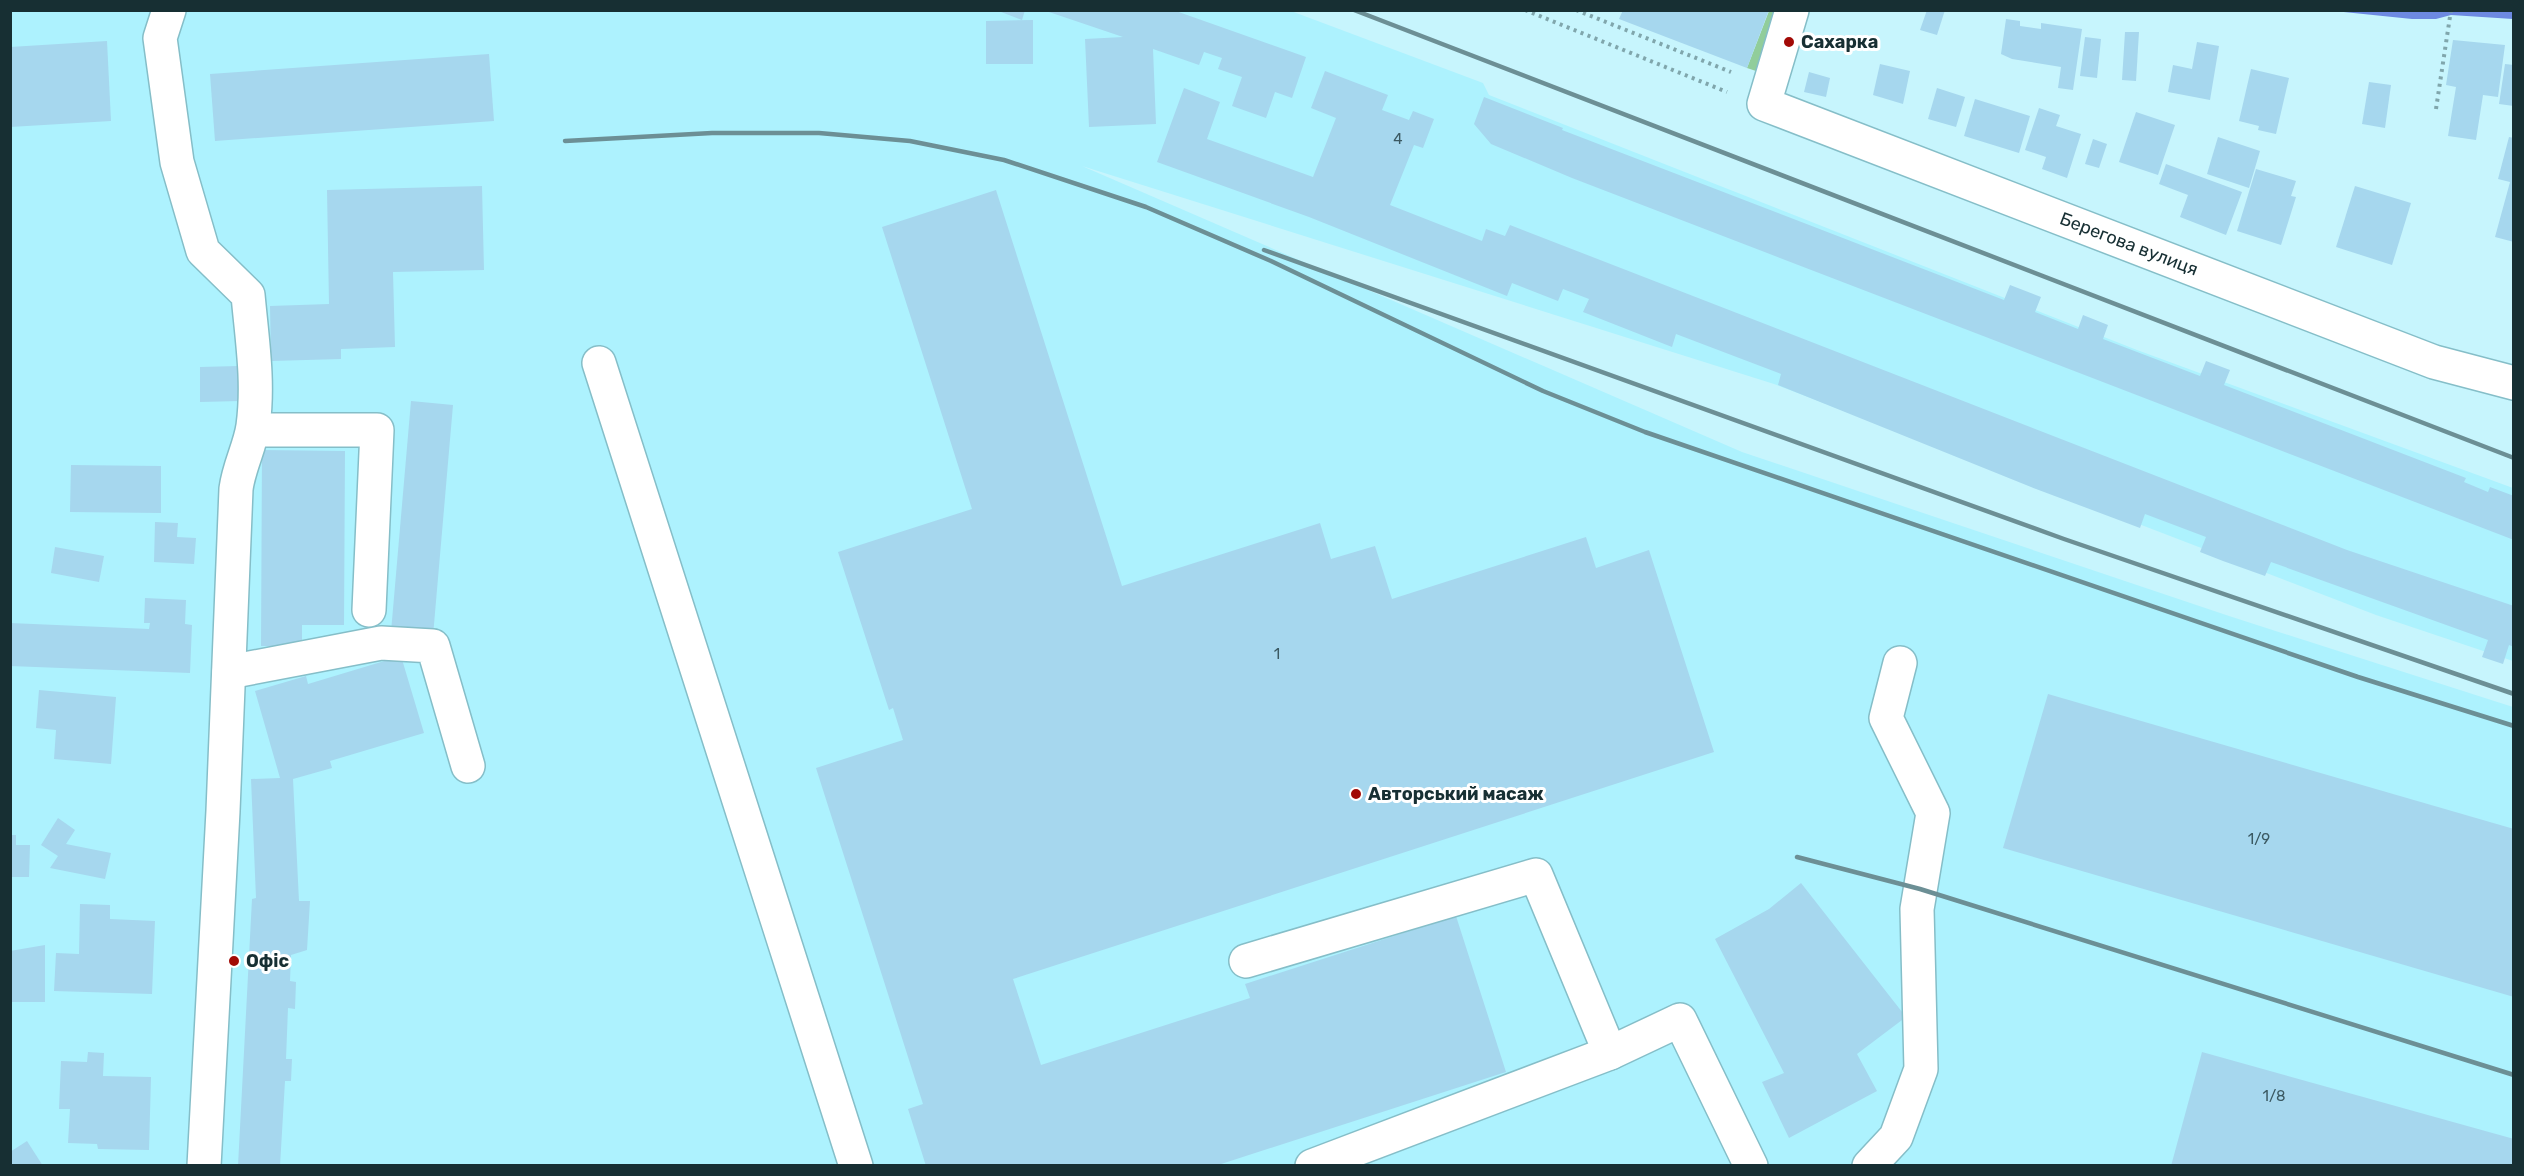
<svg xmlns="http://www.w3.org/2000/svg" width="2524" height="1176" font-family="Rubik,sans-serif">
<rect width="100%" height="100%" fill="#c7f5fd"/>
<path fill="#adf2fe" d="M10,11H1291L1483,83L1489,95L2137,350L2513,488V661L2376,615L1774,384L1082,166L1742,452L2229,616L2513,707V1165H11Z"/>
<path fill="#91cd9b" d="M1769,11H1783L1768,75L1747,68Z"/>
<path fill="#6d89e1" d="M2513,10V19L2451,15L2436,19H2412L2334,11Z"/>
<g fill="#a6d7ee">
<path d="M996,10H1025L1022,20Z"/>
<path d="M1043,10H1173L1306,57L1292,98L1275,92L1266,118L1232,106L1242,77L1218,69L1222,58L1204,52L1199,65L1153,49L1156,124L1089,127L1085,39L1123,37Z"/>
<path d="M1623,10H1769L1747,68L1619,19Z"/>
<path d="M1927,10H1945L1937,35L1920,30Z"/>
<path d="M2006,19L2020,21V26L2041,29V23L2082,29L2073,90L2058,88L2061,67L2012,59L2001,54Z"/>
<path d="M1033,20V64H986V21Z"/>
<path d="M2125,32H2139L2136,81L2122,80Z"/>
<path d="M2085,37L2101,39L2097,78L2080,76Z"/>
<path d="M2453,40L2505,45L2498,97L2483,95L2476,140L2448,136L2456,87L2446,85Z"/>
<path d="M107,41L111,121L10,127V47Z"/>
<path d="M2197,42L2219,46L2210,100L2168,92L2173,65L2192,69Z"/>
<path d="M489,54L494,121L215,141L210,74Z"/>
<path d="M1880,64L1910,71L1903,104L1873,95Z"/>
<path d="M2505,64L2514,65V106L2499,104Z"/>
<path d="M2251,69L2289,78L2276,134L2258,130L2259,126L2239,121Z"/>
<path d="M1325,71L1388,95L1382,110L1409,120L1413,111L1434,119L1423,148L1414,145L1390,205L1482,241L1486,229L1505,236L1510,225L2347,550L2514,606V647L2509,645L2503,664L2482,657L2488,640L2271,562L2265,576L2223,561L2200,552L2206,537L2145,514L2140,528L2031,487L1778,385L1781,374L1676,334L1672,347L1583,312L1589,299L1563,289L1558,301L1512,283L1507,296L1309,217L1157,162L1184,88L1220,102L1207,139L1313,177L1336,118L1311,108Z"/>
<path d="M1809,72L1830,78L1826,97L1804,92Z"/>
<path d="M2369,82L2391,85L2385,128L2362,124Z"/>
<path d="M1937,88L1965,97L1956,127L1928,119Z"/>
<path d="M1484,97L1563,128L1562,130L2004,300L2010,285L2041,297L2035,312L2078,329L2083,315L2108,325L2103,339L2200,376L2206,361L2230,370L2224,385L2466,478L2464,482L2488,492L2490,487L2514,496V540L1572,178L1491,144L1474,124Z"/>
<path d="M1975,99L2030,116L2019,153L1964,136Z"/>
<path d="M2039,108L2060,115L2056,126L2081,134L2067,178L2042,169L2046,157L2025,150Z"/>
<path d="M2136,112L2175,125L2158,175L2119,162Z"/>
<path d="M2218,137L2260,151L2249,188L2207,174Z"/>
<path d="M2509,137L2514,138V242L2495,237L2510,182L2498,179Z"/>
<path d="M2093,139L2107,144L2099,168L2085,164Z"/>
<path d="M2166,164L2242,192L2226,235L2180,217L2188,195L2159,184Z"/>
<path d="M2256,169L2296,181L2291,196L2296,197L2281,245L2237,231Z"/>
<path d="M482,186L484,270L393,272L395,347L341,349V359L271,361L270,306L329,304L327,190Z"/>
<path d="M2355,186L2411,203L2392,265L2336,247Z"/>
<path d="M996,190L1122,586L1320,523L1331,559L1375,546L1392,599L1586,537L1596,568L1649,550L1714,752L1013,979L1041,1065L1250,998L1245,984L1456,916L1506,1072L1215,1166H926L908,1109L923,1104L816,768L903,740L893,708L889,710L838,552L972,509L882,227Z"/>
<path d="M238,366L240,401L200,402V367Z"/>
<path d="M411,401L453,405L433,636L391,632Z"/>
<path d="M262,450L345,451L344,625H302V646H261Z"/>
<path d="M71,465L161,466V513L70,512Z"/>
<path d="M155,522L178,523L177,537L196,538L194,564L154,562Z"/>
<path d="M55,547L104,556L99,582L51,573Z"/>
<path d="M145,598L186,600L185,624L192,625L190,673L10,666V623L149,629L150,623H144Z"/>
<path d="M401,656L424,733L330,761L332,768L293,779L299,901H310L307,950L291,955L290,981L296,982L295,1009L288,1008L286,1059H292L291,1081H285L280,1166H238L252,899L256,898L251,779L280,778L255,691L306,676L308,684Z"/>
<path d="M39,690L116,697L111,764L54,759L56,730L36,728Z"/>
<path d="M2048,694L2514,829V997L2003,848Z"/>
<path d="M58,818L75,830L66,844L111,853L105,879L50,868L58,856L41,845Z"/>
<path d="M10,835H16V845H30L29,877H10Z"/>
<path d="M1801,883L1906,1017L1857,1054L1877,1091L1789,1138L1762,1082L1784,1073L1715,939L1769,909Z"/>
<path d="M80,904L110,905V919L155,921L152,994L54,991L56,953L79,954Z"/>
<path d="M45,945V1002H10V951Z"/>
<path d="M88,1052L104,1053L103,1076L151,1077L149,1150L98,1149L97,1144L68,1143L70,1109H59L61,1061L87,1062Z"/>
<path d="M2202,1052L2514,1139V1166H2171Z"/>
<path d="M27,1141L43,1166H10V1152Z"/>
</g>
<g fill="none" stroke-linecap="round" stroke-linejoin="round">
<g stroke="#85bec8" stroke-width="36">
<g id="minor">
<path d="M169,10L160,38L177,162L203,251L248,295C252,339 259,382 253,426C250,447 239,466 236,489L223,811L204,1166"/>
<path d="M1792,10L1764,104L2434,362L2514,383"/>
<path d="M599,363L856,1166"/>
<path d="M253,430H377L369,610"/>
<path d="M229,672L381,643L433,646L468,766"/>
<path d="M1246,961L1536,875L1610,1053"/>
<path d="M1312,1166L1610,1053L1680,1020L1751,1166"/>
<path d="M1869,1166L1896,1137L1921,1069L1917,909L1933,813L1886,718L1900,663"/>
</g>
</g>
<g stroke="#80a6ac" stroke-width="4" stroke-dasharray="3 4.5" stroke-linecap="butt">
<path d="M1525,10L1727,92"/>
<path d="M1576,10L1731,72"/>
<path d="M2436,109L2451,10"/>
</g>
<use href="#minor" stroke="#fff" stroke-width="33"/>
<g stroke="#6c8f95" stroke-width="4.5">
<path d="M1354,10L2514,458"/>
<path d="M565,141L712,133H819L910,141L1004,160L1146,207L1271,261L1543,391L1645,432L2358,677L2514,726"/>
<path d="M1264,250L2064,539L2514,694"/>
<path d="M1797,857L1920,889L2514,1075"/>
</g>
</g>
<g fill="#a20a06" stroke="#fff" stroke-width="2">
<circle cx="1789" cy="42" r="6"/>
<circle cx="1356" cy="794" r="6"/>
<circle cx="234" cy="961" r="6"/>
</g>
<g text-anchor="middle" stroke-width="6" stroke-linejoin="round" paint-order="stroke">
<g font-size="15" fill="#3b5962">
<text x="1398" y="144">4</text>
<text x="1277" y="659">1</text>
<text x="2259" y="844">1/9</text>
<text x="2274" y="1101">1/8</text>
</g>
<g font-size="18" font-weight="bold" fill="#172f33" stroke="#fff" text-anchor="start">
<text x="1801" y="48">Сахарка</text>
<text x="1368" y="800">Авторський масаж</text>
<text x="246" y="967">Офіс</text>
</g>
<g font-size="18" fill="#172f33" stroke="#fff">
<text transform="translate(2129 244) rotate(21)" y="6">Берегова вулиця</text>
</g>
</g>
<rect width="2524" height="1176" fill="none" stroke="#172f33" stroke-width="24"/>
</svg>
